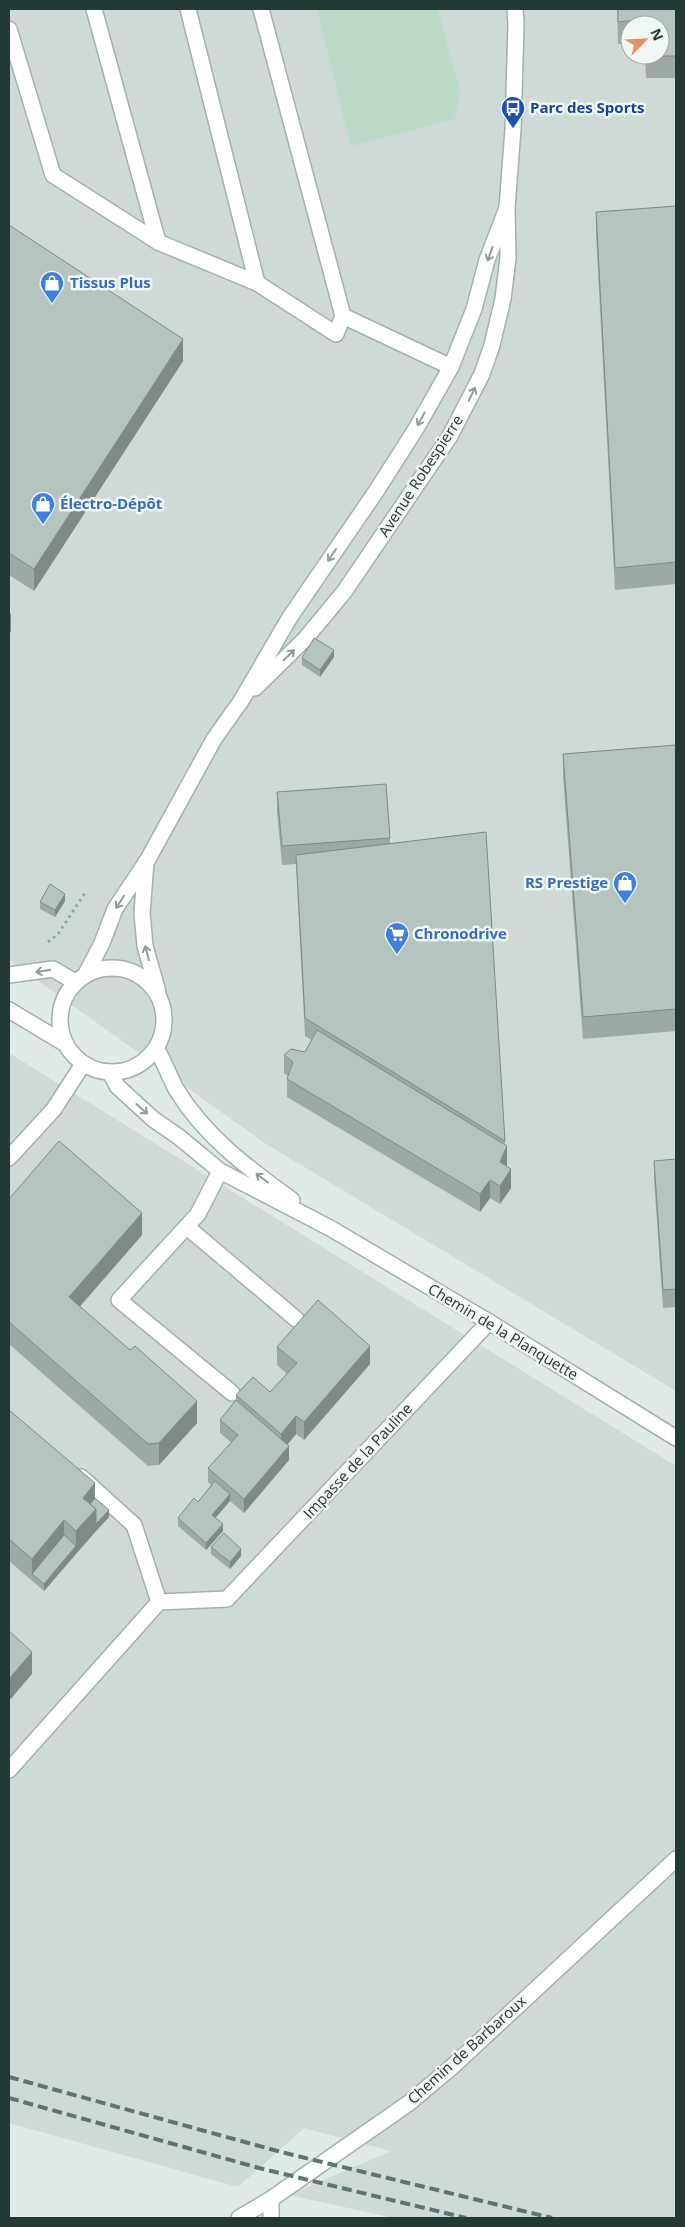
<svg xmlns="http://www.w3.org/2000/svg" width="685" height="2227" font-family="'Open Sans',sans-serif">
<rect width="100%" height="100%" fill="#e0eae6"/>
<g fill="#cfd9d6" fill-rule="evenodd">
<path d="M9,9H676V1391L266,1144L9,960ZM630,25H660V55H630Z"/>
<path d="M9,1053L676,1466V2218H394L289,2195L391,2151L304,2128L238,2187L9,2123Z"/>
</g>
<path fill="#bbd9c6" d="M317,9H438L460,91L455,119L351,146Z"/>
<g fill="none" stroke-linecap="round" stroke-linejoin="round">
<g stroke="#a3b1ad" stroke-width="18">
<g id="minor">
<path d="M94,9L158,242L257,283"/>
<path d="M188,9L257,283L336,334L343,316L261,9"/>
<path d="M9,29L53,175L158,242"/>
<path d="M343,316L451,367"/>
<path d="M255,688L305,639L344,592L450,436L482,374L492,345L503,299L508,258L507,208L513,129L516,24L515,9"/>
<path d="M146,862L142,913L145,946L158,992"/>
<circle cx="112" cy="1020" r="52"/>
<path d="M86,974L102,943L115,909L147,861L214,739L241,701L290,617L377,490L417,427L451,367L474,309L487,260L507,208"/>
<path d="M9,975L53,969L75,982"/>
<path d="M9,1010L64,1043"/>
<path d="M156,1048C164,1061 169,1076 176,1089C205,1137 248,1168 292,1200"/>
<path d="M110,1072L117,1086L153,1119L179,1137L220,1171L330,1228L489,1322L676,1438"/>
<path d="M9,1158L54,1109L83,1064"/>
<path d="M220,1171L198,1214L119,1300L232,1393"/>
<path d="M187,1227L296,1319"/>
<path d="M81,1477L134,1525L159,1602"/>
<path d="M9,1770L159,1602L227,1599L489,1322"/>
<path d="M271,2199V2218"/>
<path d="M239,2218L271,2199L409,2103L453,2066L676,1859"/>
</g>
</g>
<path stroke="#83aba2" stroke-width="3" stroke-dasharray="2.5 4" stroke-linecap="butt" d="M48,942L58,934L85,893"/>
<use href="#minor" stroke="#fff" stroke-width="15"/>
<g stroke="#5d7470" stroke-width="4" stroke-dasharray="10 5" stroke-linecap="butt">
<path d="M9,2077L281,2152L552,2218"/>
<path d="M9,2098L259,2168L466,2218"/>
</g>
</g>
<g fill="#9da9a5">
<path d="M617,9H676V78H646L645,55H660V25H630V43L618,44Z"/>
<path d="M676,206V584L615,590L596,234V212Z"/>
<path d="M9,225L183,361L34,591L9,575Z"/>
<path d="M334,657L320,677L302,665V658Z"/>
<path d="M676,745V1031L583,1039L563,776V754Z"/>
<path d="M277,792L390,838V844L486,832L505,1144L507,1164L506,1166L511,1188L500,1204L490,1198L480,1212L287,1097V1079L288,1076L284,1073V1055L305,1052L312,1040L305,1036L296,864L282,865L277,811Z"/>
<path d="M65,901L55,917L40,909V902Z"/>
<path d="M676,1159V1307L663,1308L654,1179V1161Z"/>
<path d="M9,1199L142,1235L80,1306L197,1423L159,1465L148,1466L9,1344Z"/>
<path d="M277,1347L370,1364L304,1440L296,1434L287,1445L289,1460L244,1513L230,1501L215,1518L223,1531L206,1550L178,1526V1518L198,1502L211,1485L208,1482V1468L232,1443L220,1433V1420L236,1400V1395L270,1392L287,1374L277,1365Z"/>
<path d="M9,1410L95,1498L109,1517L76,1553L44,1591L9,1561Z"/>
<path d="M211,1547L241,1556L230,1569L211,1554Z"/>
</g>
<g fill="#7f8986">
<path d="M183,339V361L34,591V569Z"/>
<path d="M11,613V631L9,634V616Z"/>
<path d="M334,650V657L320,677V670Z"/>
<path d="M65,894V901L55,917V910Z"/>
<path d="M507,1146V1164L500,1180V1162Z"/>
<path d="M511,1169V1188L500,1204V1186Z"/>
<path d="M490,1180V1198L480,1212V1194Z"/>
<path d="M142,1213V1235L69,1319V1297Z"/>
<path d="M370,1346V1364L304,1440V1422Z"/>
<path d="M197,1401V1423L159,1465V1443Z"/>
<path d="M296,1416V1434L281,1452V1434Z"/>
<path d="M289,1446V1460L244,1513V1499Z"/>
<path d="M95,1483V1505L86,1516L83,1498Z"/>
<path d="M230,1494V1501L212,1522V1515Z"/>
<path d="M96,1509V1531L44,1591V1584L76,1546V1531Z"/>
<path d="M109,1510V1517L96,1531V1524Z"/>
<path d="M64,1520V1542L32,1574V1581V1559Z"/>
<path d="M223,1524V1531L206,1550V1543Z"/>
<path d="M241,1549V1556L230,1569V1562Z"/>
<path d="M32,1652V1674L9,1701V1679Z"/>
</g>
<g fill="#b6c4c0" stroke="#7f8986">
<path d="M618,9H676V56H646V55H660V25H645V19L618,22Z"/>
<path d="M676,206V562L615,568L596,212Z"/>
<path d="M9,225L183,339L34,569L9,553Z"/>
<path d="M314,638L334,650L320,670L302,658Z"/>
<path d="M676,745V1009L583,1017L563,754Z"/>
<path d="M386,784L390,838L282,846L277,792Z"/>
<path d="M486,832L505,1141L305,1018L296,855Z"/>
<path d="M50,884L65,894L55,910L40,902Z"/>
<path d="M317,1030L507,1146L500,1162L511,1169L500,1186L490,1180L480,1194L287,1079L293,1062L284,1055L291,1049L305,1052Z"/>
<path d="M59,1141L142,1213L69,1297L130,1350L135,1346L197,1401L159,1443L148,1444L9,1322V1199Z"/>
<path d="M676,1159V1289L663,1290L654,1161Z"/>
<path d="M318,1300L370,1346L304,1422L296,1416L281,1434L236,1395L253,1377L270,1392L297,1363L277,1347Z"/>
<path d="M236,1400L289,1446L244,1499L208,1468L238,1435L220,1420Z"/>
<path d="M9,1410L95,1483L83,1498L96,1509L76,1531L64,1520L32,1559L9,1539Z"/>
<path d="M215,1481L230,1494L212,1515L223,1524L206,1543L178,1518L194,1498L198,1502Z"/>
<path d="M95,1498L109,1510L96,1524V1509L90,1504Z"/>
<path d="M224,1533L241,1549L230,1562L211,1547Z"/>
<path d="M64,1535L76,1546L44,1584L32,1574Z"/>
<path d="M9,1631L32,1652L9,1679Z"/>
</g>
<defs><path id="oneway-shaft" d="M-6 0H5M1.5-3L5.5 0L1.5 3" fill="none" stroke-width="1.6" stroke-linecap="round" stroke-linejoin="round" transform="scale(1.25)"/></defs>
<g stroke="#909c9a">
<use href="#oneway-shaft" transform="translate(490 254) rotate(110)"/>
<use href="#oneway-shaft" transform="translate(472 394) rotate(-64)"/>
<use href="#oneway-shaft" transform="translate(421 419) rotate(119)"/>
<use href="#oneway-shaft" transform="translate(332 555) rotate(124)"/>
<use href="#oneway-shaft" transform="translate(289 655) rotate(-44)"/>
<use href="#oneway-shaft" transform="translate(120 902) rotate(123)"/>
<use href="#oneway-shaft" transform="translate(147 953) rotate(-105)"/>
<use href="#oneway-shaft" transform="translate(43 971) rotate(171)"/>
<use href="#oneway-shaft" transform="translate(142 1109) rotate(42)"/>
<use href="#oneway-shaft" transform="translate(262 1178) rotate(-143)"/>
</g>
<defs>
<g id="bus-pin" transform="scale(1.25)"><path d="M0 17L-7.5 6A9.5 9.5 0 1 1 7.5 6Z" fill="#1a4fb4" stroke="#f0f7f4"/><path d="M-5-6H5V4H4V6H2V4H-2V6H-4V4H-5ZM-3.5-4V0h7V-4ZM-3.5 1.2v1.5H-2V1.2ZM2 1.2v1.5H3.5V1.2Z" fill="#fff"/></g>
<g id="shop-pin" transform="scale(1.25)"><path d="M0 17L-7.5 6A9.5 9.5 0 1 1 7.5 6Z" fill="#3f7fe0" stroke="#f0f7f4"/><path d="M-5-2.5h2.3a2.7 3.5 0 0 1 5.4 0H5L5.5 6h-11ZM-1.5-2.5h3a1.5 2.3 0 0 0-3 0Z" fill="#fff"/></g>
<g id="supermarket-pin" transform="scale(1.25)"><path d="M0 17L-7.5 6A9.5 9.5 0 1 1 7.5 6Z" fill="#3f7fe0" stroke="#f0f7f4"/><path d="M-6-5.5h2.5l.6 2H6L4.5 2H-2.5L-4.4-4H-6ZM-1.5 3.2a1.3 1.3 0 1 0 .1 0ZM3 3.2a1.3 1.3 0 1 0 .1 0Z" fill="#fff"/></g>
</defs>
<g fill-rule="evenodd">
<use href="#bus-pin" x="513" y="108"/>
<use href="#shop-pin" x="52" y="283"/>
<use href="#shop-pin" x="43" y="504"/>
<use href="#shop-pin" x="625" y="883"/>
<use href="#supermarket-pin" x="397" y="934"/>
</g>
<g text-anchor="middle" stroke-width="5" stroke-linejoin="round" paint-order="stroke">
<g font-size="15" font-weight="bold" fill="#164399" stroke="#f0f7f4" text-anchor="start">
<text x="530" y="113">Parc des Sports</text>
</g>
<g font-size="15" font-weight="bold" fill="#366cbe" stroke="#f0f7f4" text-anchor="start">
<text x="70" y="288">Tissus Plus</text>
<text x="60" y="509">Électro-Dépôt</text>
<text x="608" y="888" text-anchor="end">RS Prestige</text>
<text x="414" y="939">Chronodrive</text>
</g>
<g font-size="15" fill="#223935" stroke="#f0f7f4">
<text transform="translate(421 476) rotate(-57)" y="5">Avenue Robespierre</text>
<text transform="translate(503 1332) rotate(31)" y="5">Chemin de la Planquette</text>
<text transform="translate(358 1461) rotate(-47)" y="5">Impasse de la Pauline</text>
<text transform="translate(467 2050) rotate(-42)" y="5">Chemin de Barbaroux</text>
</g>
</g>
<rect width="685" height="2227" fill="none" stroke="#223935" stroke-width="20"/>
<g transform="translate(645 40) rotate(66)"><circle r="24" fill="#f0f7f4" stroke="#9eaba8"/>
<path d="M0-4L9 19L0 12L-9 19Z" fill="#e59063"/>
<text y="-8" font-size="14" font-weight="bold" text-anchor="middle" fill="#223935">N</text>
</g>
</svg>
